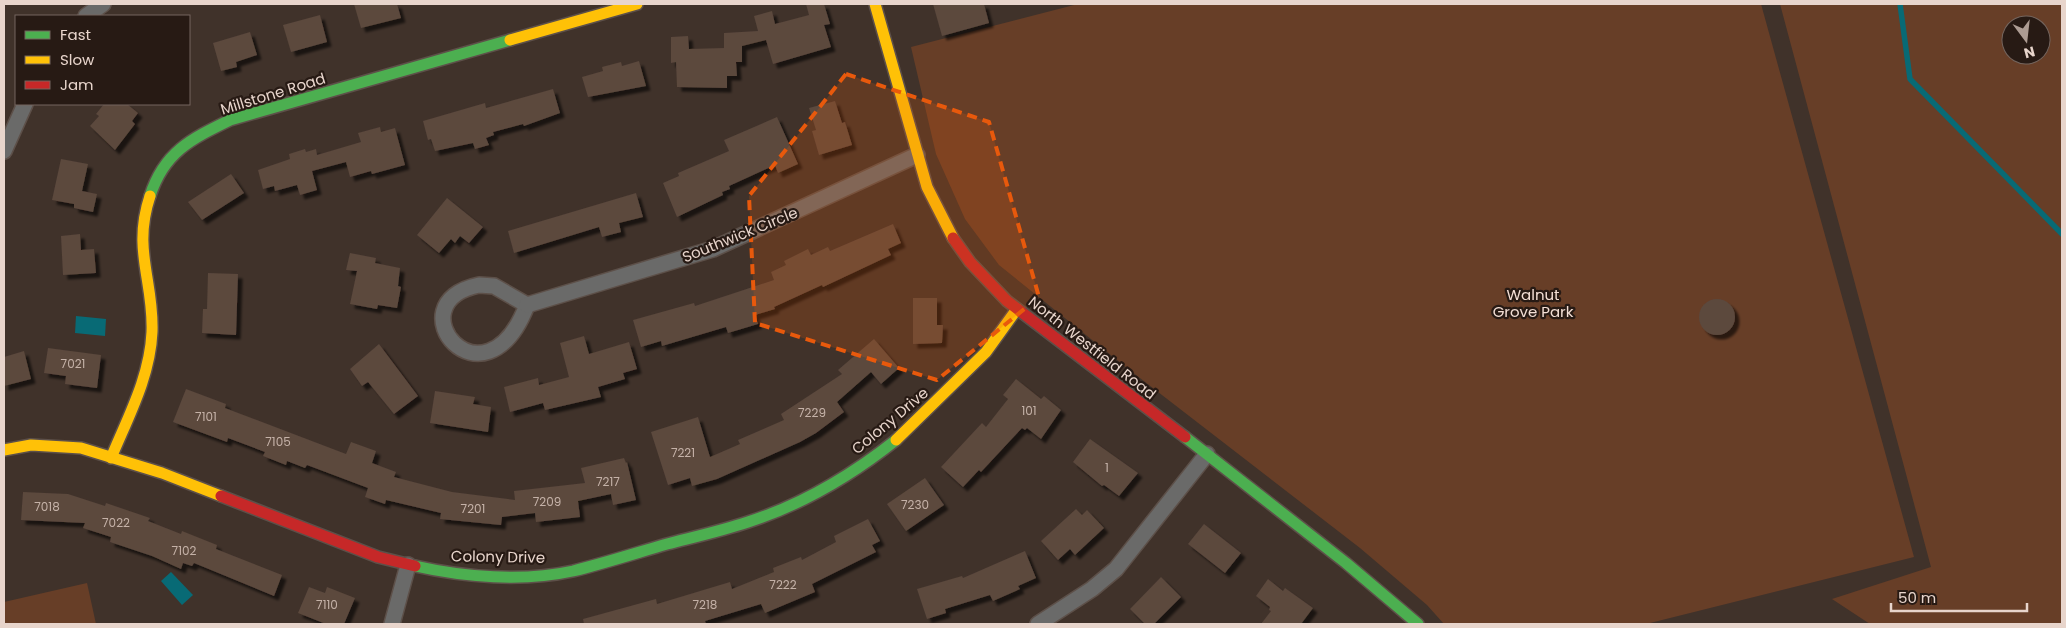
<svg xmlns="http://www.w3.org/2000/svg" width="2066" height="628" font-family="Poppins,sans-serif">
<defs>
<filter id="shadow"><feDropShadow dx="4.5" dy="4.5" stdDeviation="1" flood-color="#0009"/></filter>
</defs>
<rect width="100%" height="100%" fill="#40322a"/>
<g fill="#673e27" fill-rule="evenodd">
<path d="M1078,4H1761L1914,557L1646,624H1444L1427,605L1360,548L1127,368L999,265L965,219L936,154L911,47Z"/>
<path d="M1780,4H2062V624H1870L1832,599L1931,567ZM2011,25H2041V55H2011Z"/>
<path d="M87,583L96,624H4V602Z"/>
</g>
<g fill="#086a75">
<path d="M76,316L106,319L105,336L75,333Z"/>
<path d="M171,572L193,595L182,605L161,581Z"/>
</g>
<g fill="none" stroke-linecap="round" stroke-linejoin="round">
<path stroke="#086a75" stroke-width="5.5" d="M1900,4L1910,79L2062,234"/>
</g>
<g fill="#5b483d" filter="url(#shadow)">
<path d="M354,4H397L401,18L361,28Z"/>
<path d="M806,4H824L830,24L824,25L831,47L773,64L766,40L742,46V62H736L737,76H727V88L677,87L676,62L671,63V37L688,36L689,49L724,48V33L758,31L754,16L772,11L775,24L809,15Z"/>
<path d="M933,4H984L989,23L942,36Z"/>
<path d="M320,15L327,42L291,52L283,25Z"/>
<path d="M250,32L257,55L236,62L237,67L221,71L213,43Z"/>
<path d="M639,61L646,86L588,97L582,77L603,71L602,67L621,62L622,66Z"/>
<path d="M553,89L560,113L524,126L523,124L493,132L494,135L486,138L489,145L475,149L473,143L435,151L431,139L428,140L423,121L485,103L486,108Z"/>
<path d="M835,101L842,123L845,122L852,145L819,155L812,131L816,130L809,108Z"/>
<path d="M104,104H127L138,113L132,121L135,124L115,150L90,126L99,116L96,114Z"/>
<path d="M777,117L798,164L778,173L775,165L729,186L730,189L722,192L723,195L677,217L663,183L679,176L678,173L729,151L724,140Z"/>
<path d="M380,127L381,132L395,128L405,165L372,174L371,171L350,177L346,162L312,171L317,190L300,195L297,185L275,191L274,186L263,189L258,170L290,159L289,154L305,149L306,152L316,149L317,155L361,142L358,133Z"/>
<path d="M61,159L88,164L82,191L97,194L93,212L74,208V204L52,200Z"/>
<path d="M231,174L244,193L202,220L188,202Z"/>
<path d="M636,193L643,217L619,223L621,232L602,237L599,227L514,253L508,231Z"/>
<path d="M447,198L483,227L469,243L460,236L455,243L451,239L439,253L417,235Z"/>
<path d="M893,224L901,243L888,249L891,255L823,287L822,285L774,307L775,309L755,315L758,324L728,333L726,327L662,346L661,341L641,347L633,320L694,303L695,306L774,280L771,272L786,265L784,261L808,249L811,255L828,247L830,251Z"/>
<path d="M80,234L81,250L94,249L96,273L63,275L61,236Z"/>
<path d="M350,253L376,258L375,263L400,268L398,286L401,287L397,308L378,305L377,309L350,304L357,271L346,270Z"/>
<path d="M208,273L238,274L236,335L202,333L203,309H207Z"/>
<path d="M913,298H937V325H943L942,343L913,344Z"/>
<circle cx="1717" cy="317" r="18"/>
<path d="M584,336L589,354L629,342L637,369L623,373L625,379L598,387L601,397L545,410L543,403L510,412L504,387L538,378L539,385L569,377L560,343Z"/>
<path d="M874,339L899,368L881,384L871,372L837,402L844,412L816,433L800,442L717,479L692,486L690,478L668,485L651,432L698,417L710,457L740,444L738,440L784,420L781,414L842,374L838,370Z"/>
<path d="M379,344L418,396L394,414L368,382L362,386L350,369Z"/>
<path d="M48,348L101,355L97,388L65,384L66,376L44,373Z"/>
<path d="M24,351L31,379L4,386V357Z"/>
<path d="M1016,379L1041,399L1044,396L1061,410L1041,439L1027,428L1025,430L1022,428L981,472L979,470L963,487L941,467L982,423L986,427L1008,399L1003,395Z"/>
<path d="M186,389L226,404L225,408L346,454L351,442L376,451L372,463L396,472L394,477L452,492L515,500L514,491L585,483L581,468L624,458L626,463L627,462L636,500L613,505L611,494L578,501L580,517L536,522L535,513L502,517L501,525L440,519L441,513L386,500L385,504L365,497L368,488L307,465L305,468L287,461L286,465L263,456L265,452L228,438L227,442L173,422Z"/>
<path d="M435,391L475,397L473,404L491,407L488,432L430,423Z"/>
<path d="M1090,439L1138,473L1119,496L1104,485L1102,486L1073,462Z"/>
<path d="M925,478L944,505L906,531L887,504Z"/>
<path d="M23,492L68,494L105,506L106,503L150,518L148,521L181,534L182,531L217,545L216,549L282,575L274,596L194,563L192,566L183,563L181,569L152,556L110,542L111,537L83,528L85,523L21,520Z"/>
<path d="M1076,509L1082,515L1087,510L1104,528L1075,555L1070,549L1058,560L1041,541Z"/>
<path d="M868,519L880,541L872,545L876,552L812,584L815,592L765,613L761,604L705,621L706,624H584L583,619L656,599L657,604L730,582L732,589L774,572L773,568L801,557L802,560L836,542L834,536Z"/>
<path d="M1204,524L1241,553L1225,573L1188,544Z"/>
<path d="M1025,551L1036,578L1018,586L1020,589L993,601L990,595L945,609L946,613L927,619L917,589L962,576L963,578Z"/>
<path d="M1161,577L1181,597L1154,624H1145L1130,609Z"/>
<path d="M1268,579L1283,591L1285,588L1313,608L1301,624H1261L1271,611L1269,610L1270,607L1256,596Z"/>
<path d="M309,587L325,593L327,587L355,598L344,624H326L298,613Z"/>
</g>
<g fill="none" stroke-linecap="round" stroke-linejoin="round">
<g stroke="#5d5049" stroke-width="18">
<g id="street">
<path d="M86,16L103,4"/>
<path d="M4,151L25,104"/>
<path d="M479,285L494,286L527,305C484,416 392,303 479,285Z"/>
<path d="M527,305L713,249L917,155"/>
<path d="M392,624L408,565"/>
<path d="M1038,624L1092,589L1116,569L1207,454"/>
</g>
</g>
<g stroke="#5d5049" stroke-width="14">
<g id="fast">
<path d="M150,196C164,152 191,139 230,120L510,40"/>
<path d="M1185,437L1346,563L1418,624"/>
<path d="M415,566C464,577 523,582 573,571C605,563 636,553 667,544C694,537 721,531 748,522C801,505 852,475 896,440"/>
</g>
</g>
<g stroke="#5d5049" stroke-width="14">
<g id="slow">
<path d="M875,4L927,187L953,238"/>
<path d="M510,40L637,4"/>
<path d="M896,440L986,352L1017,309"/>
<path d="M4,450L31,445L81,448L162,473L221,496"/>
<path d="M111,458C128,417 150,377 152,332C154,281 132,250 150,196"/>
</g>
</g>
<g stroke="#5d5049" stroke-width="14">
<g id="jam">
<path d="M953,238L970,262L1007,301L1185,437"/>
<path d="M221,496L378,557L415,566"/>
</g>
</g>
<use href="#street" stroke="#6a6a69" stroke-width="15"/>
<use href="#fast" stroke="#4caf50" stroke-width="11"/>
<use href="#slow" stroke="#ffc107" stroke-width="11"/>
<use href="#jam" stroke="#c62828" stroke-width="11"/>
</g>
<path fill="#e8590c" fill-opacity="0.2" stroke="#e8590c" stroke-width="4" stroke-dasharray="10 6" stroke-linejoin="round" d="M846,74L989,122L1039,297L937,380L755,323L749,196Z"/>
<g text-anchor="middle" stroke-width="4.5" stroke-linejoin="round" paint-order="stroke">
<g font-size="12" fill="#c5b2a8">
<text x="73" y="368">7021</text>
<text x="1029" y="415">101</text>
<text x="812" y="417">7229</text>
<text x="206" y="421">7101</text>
<text x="278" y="446">7105</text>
<text x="683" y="457">7221</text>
<text x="1107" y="472">1</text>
<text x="608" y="486">7217</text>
<text x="547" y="506">7209</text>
<text x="915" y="509">7230</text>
<text x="47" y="511">7018</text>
<text x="473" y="513">7201</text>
<text x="116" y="527">7022</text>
<text x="184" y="555">7102</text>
<text x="783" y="589">7222</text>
<text x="327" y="609">7110</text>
<text x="705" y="609">7218</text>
</g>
<g font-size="15" fill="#e8d5cc" stroke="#271a14">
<text transform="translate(273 94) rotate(-17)" y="5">Millstone Road</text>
<text transform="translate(740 235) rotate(-22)" y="5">Southwick Circle</text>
<text transform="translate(1092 348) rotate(38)" y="5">North Westfield Road</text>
<text transform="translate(890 421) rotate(-40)" y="5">Colony Drive</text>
<text transform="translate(498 557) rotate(1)" y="5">Colony Drive</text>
</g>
<g font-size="15" fill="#f4dfd5" stroke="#271a14">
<text x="1533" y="300">Walnut<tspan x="1533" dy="17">Grove Park</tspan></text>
</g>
</g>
<rect width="2066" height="628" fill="none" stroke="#e8d5cc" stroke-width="10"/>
<rect x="15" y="15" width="175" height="90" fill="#271a14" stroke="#74655e"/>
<rect x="25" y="31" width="25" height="8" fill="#4caf50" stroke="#74655e"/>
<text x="60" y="40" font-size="15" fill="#e8d5cc">Fast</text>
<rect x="25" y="56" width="25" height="8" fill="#ffc107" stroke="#74655e"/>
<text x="60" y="65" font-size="15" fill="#e8d5cc">Slow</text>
<rect x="25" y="81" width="25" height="8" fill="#c62828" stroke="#74655e"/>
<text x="60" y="90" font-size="15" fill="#e8d5cc">Jam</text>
<g transform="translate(2026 40) rotate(165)"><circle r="24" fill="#271a14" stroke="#74655e"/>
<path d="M0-4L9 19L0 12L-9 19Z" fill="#ad9c93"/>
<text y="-8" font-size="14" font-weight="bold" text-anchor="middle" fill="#e8d5cc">N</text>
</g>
<path d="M1891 603v8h136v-8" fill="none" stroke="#e8d5cc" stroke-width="2.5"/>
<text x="1898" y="603" font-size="15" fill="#e8d5cc" stroke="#271a14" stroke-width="4" paint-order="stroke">50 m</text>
</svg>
